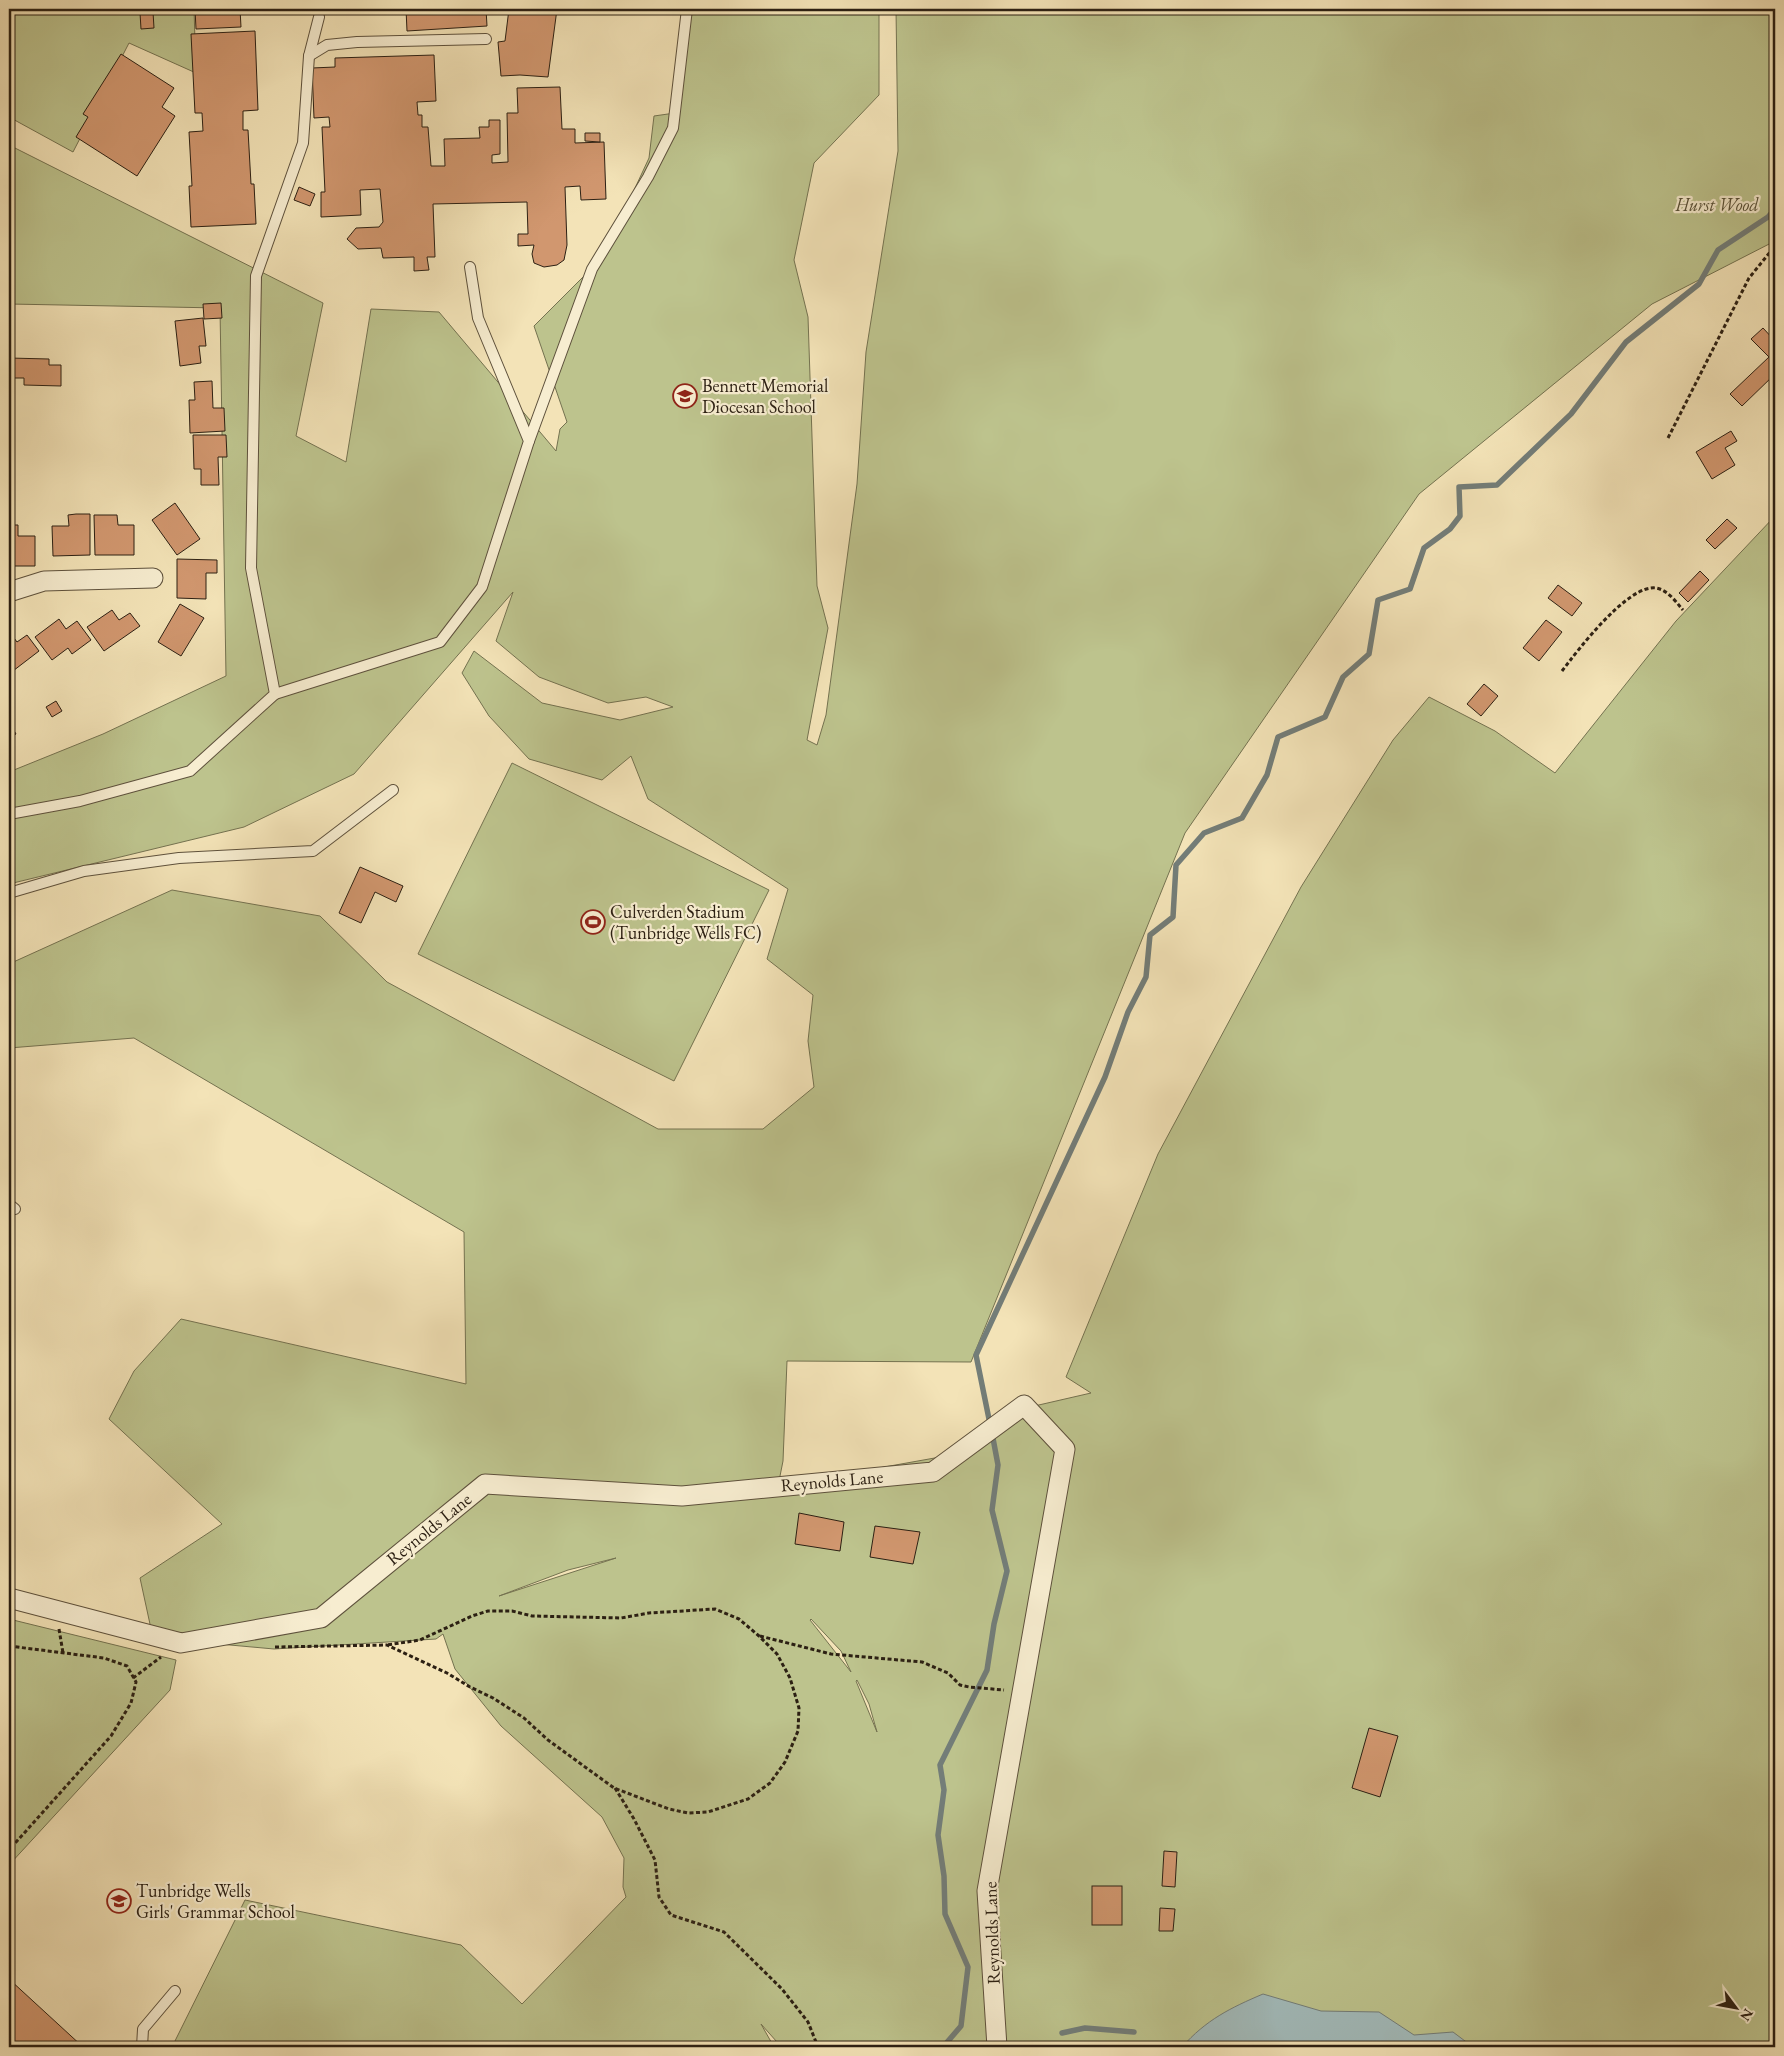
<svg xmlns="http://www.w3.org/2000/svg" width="1784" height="2056" font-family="'EB Garamond',serif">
<rect width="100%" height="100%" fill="#f3e3b7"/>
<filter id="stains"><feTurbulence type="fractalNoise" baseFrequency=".004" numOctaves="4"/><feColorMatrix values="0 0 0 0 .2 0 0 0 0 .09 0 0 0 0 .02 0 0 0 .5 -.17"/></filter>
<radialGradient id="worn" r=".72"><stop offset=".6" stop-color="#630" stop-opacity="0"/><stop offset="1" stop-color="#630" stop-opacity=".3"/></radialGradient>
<g fill="#bdc38d" stroke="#747250" fill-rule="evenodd">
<path d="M9,9H194L196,73L129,43L73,152L9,117Z"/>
<path d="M686,9H879V95L814,163L794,260L808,317L817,586L828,628L807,740L817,745L826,715L857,484L866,352L898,151L896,9H1775V241L1652,304L1419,494L1185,833L971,1362L787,1361L783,1461L778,1486L957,1454L1017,1410L1091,1393L1066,1377L1158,1154L1301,887L1393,740L1429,697L1495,731L1555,773L1676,621L1775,516V2047H779L777,2042L761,2024L774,2047H172L245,1900L461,1945L522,2004L626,1897L623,1887L624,1858L602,1817L501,1726L455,1669L443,1634L436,1639L274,1649L153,1638L140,1578L222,1524L109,1419L134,1371L181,1319L466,1384L464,1232L134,1038L9,1048V964L172,890L320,916L387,982L658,1129H763L814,1087L808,1041L813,995L767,959L788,889L648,799L631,756L602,780L529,759L489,716L462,673L474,651L542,703L620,720L673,707L646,697L608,703L539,677L496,641L513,592L354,774L244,827L9,884V772L103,734L226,676L220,308L9,304V145L323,303L296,436L346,462L371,309L439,312L556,451L560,429L567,422L534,326L603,257L649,158L654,116L675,113ZM616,1558L499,1596L568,1570ZM811,1619L841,1651L851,1672L810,1620ZM857,1680L869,1704L877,1732L856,1681Z"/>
<path d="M512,763L769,890L674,1081L418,954Z"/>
<path d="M9,1619L176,1660L170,1690L9,1865Z"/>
</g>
<path fill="#a2bbbb" stroke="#737d78" d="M1263,1994L1321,2011L1379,2012L1414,2035L1453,2032L1469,2044L1470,2047H1182C1206,2020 1230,2008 1263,1994Z"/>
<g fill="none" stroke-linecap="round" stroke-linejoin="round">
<g stroke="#737d78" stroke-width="5.5">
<path d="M990,1424L976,1355L1105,1077L1128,1012L1146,977L1150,935L1173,917L1176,865L1204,833L1242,818L1267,775L1278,737L1325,717L1343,677L1369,654L1378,600L1410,589L1424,548L1450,529L1460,516L1459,487L1497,485L1571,414L1626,342L1699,284L1718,250L1768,217L1775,209"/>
<path d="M1062,2033L1085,2028L1134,2032"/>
<path d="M943,2047L961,2026L968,1967L945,1914L944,1876L938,1835L944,1790L940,1765L987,1670L994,1624L1007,1571L992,1510L998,1465L992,1433"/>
</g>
</g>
<g fill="#d1976f" stroke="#2c2013">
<path d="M195,9H240L241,27L196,29Z"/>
<path d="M406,9H486L487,26L407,31Z"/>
<path d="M509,9H557L548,77L520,75L501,76L498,42L505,41Z"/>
<path d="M153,12L154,28L141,29L140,13Z"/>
<path d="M255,31L258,110L243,111V130H248L251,184H254L256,224L191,227L189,186H192L189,132L203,131L202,113H195L191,34Z"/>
<path d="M121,54L174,88L162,107L175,116L137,176L76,137L88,117L83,114Z"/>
<path d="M434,55L436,101L417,102L418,115H422V127H428L431,166H445L444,139L480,138L479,127H489V120H500V154L492,155V163L508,162L507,113H518L517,88L560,87L562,129H575V143L604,142L606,199L581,200L580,186L565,187L567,245L564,260L557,265L544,267L534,263L532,254L534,245L518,246V234H528L527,202L433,204L435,257H427L429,270L414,271V257L383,258L381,248L358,249L347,239L356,228L379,227L383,222L380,189L360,190L361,215L321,217V192H325L322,127H330L329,117L314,118L312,68L335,67V58Z"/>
<path d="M585,133H600V142L585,141Z"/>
<path d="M299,187L315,194L310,206L294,200Z"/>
<path d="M221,303L222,318L204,319L203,304Z"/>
<path d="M203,318L206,346H199L201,363L180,366L175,321Z"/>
<path d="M1763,328L1775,341V374L1742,406L1730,394L1769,357L1751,339Z"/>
<path d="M9,358L49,359V365H61V386L24,385V378H9Z"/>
<path d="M212,381L213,408H224L225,431L190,433L189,400H195L194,382Z"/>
<path d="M1731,431L1737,441L1725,448L1735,465L1712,479L1696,452Z"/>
<path d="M193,435H226L227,457H218L219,485H201V469H194Z"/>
<path d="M175,503L200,539L177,555L152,520Z"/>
<path d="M76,514H90V555L53,556L52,526H69L68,515Z"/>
<path d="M94,515H117L118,525H134V555H95Z"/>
<path d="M1727,519L1737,528L1715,549L1706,540Z"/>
<path d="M9,525H18V536H35V566H9Z"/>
<path d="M177,559L217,560V573H206V599L177,598Z"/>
<path d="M1700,571L1709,580L1688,602L1679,593Z"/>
<path d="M1558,585L1582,603L1572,616L1548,598Z"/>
<path d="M180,604L204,618L181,656L158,642Z"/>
<path d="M112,610L119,620L130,613L140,626L104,651L87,627Z"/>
<path d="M59,619L66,629L77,621L91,640L72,654L68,648L52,660L35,637Z"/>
<path d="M1546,620L1562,632L1539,661L1523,648Z"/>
<path d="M11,634L17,642L27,635L39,651L9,674V635Z"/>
<path d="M1484,684L1498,696L1481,716L1467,704Z"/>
<path d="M56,701L62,711L52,717L46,707Z"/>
<path d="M9,722L16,734L9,738Z"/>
<path d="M360,867L403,886L396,902L375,892L361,923L339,913Z"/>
<path d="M799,1513L844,1522L840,1551L795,1544Z"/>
<path d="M875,1526L920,1532L913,1564L870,1557Z"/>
<path d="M1369,1728L1398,1736L1380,1797L1352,1788Z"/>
<path d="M1164,1851L1177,1852L1175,1887L1162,1886Z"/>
<rect x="1092" y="1886" width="30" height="39"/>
<path d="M1160,1908L1175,1909L1173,1931H1159Z"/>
<path d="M9,1979L83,2047H11L9,2046Z"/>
</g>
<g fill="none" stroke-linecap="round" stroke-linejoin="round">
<g stroke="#5e513c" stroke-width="12">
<g id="service">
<path d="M309,56L327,45L357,42L486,39"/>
<path d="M529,441L592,269L648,177L673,128L687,9"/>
<path d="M275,694L440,642L482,587L529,441L478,318L470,267"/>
<path d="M9,814L80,801L190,771L275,694L251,568L256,276L303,143L309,56L319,17"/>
<path d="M9,893L84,871L179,858L313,851L393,790"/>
<path d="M9,1204L15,1209"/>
<path d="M142,2047L143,2029L175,1991"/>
</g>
</g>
<g stroke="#5e513c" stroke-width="21">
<g id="minor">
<path d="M9,592L44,581L153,578"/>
<path d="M9,1598L181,1643L321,1618L485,1484L682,1496L933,1472L1024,1405L1065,1449L987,1891L997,2047"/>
</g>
</g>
<g stroke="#2c2013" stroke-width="3" stroke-dasharray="4 2.5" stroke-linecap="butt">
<path d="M1668,438L1749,278L1775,246"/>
<path d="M1562,671C1578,650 1628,584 1656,588C1668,590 1676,602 1683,610"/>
<path d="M59,1629L63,1653"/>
<path d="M760,1636L831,1654L922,1662L948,1673L960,1685L969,1687L1004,1690"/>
<path d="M9,1646L104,1658L127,1666L136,1682L131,1703L111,1736L9,1850"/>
<path d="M275,1647L387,1645L447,1673L470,1687L493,1698L524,1718L548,1740L614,1788L669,1809L688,1813L708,1812L748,1799L770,1783L785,1762L798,1731L799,1708L790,1678L777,1654L759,1636L739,1619L715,1609L649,1613L621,1618L532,1616L512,1611H488L472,1616L420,1640L387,1645"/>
<path d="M133,1678L161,1657"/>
<path d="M615,1788L634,1819L655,1860L659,1897L671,1915L724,1932L782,1989L808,2022L818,2047"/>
</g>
<use href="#service" stroke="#f7edd0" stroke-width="10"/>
<use href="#minor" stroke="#f7edd0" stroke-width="19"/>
</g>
<defs>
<g id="school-ring" transform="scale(1.25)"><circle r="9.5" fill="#f7edd0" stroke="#8f2418" stroke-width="1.5"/><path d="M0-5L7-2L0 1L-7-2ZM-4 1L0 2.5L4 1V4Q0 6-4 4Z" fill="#8f2418"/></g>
<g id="stadium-ring" transform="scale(1.25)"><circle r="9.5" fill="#f7edd0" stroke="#8f2418" stroke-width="1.5"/><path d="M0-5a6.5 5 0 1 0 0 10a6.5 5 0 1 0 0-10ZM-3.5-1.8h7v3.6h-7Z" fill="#8f2418"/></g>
</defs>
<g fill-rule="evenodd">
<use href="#school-ring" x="685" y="396"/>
<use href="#stadium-ring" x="593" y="922"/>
<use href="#school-ring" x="119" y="1901"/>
</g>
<g text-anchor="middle" stroke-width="4.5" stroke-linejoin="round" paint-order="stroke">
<g font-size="18" font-style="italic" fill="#585138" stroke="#f7edd0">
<text x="1717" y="211">Hurst Wood</text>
</g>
<g font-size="18" fill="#2c2013" stroke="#f7edd0" text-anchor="start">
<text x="702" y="392">Bennett Memorial<tspan x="702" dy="21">Diocesan School</tspan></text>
<text x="610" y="918">Culverden Stadium<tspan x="610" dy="21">(Tunbridge Wells FC)</tspan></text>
<text x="136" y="1897">Tunbridge Wells<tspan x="136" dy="21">Girls' Grammar School</tspan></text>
</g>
<g font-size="18" fill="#2c2013" stroke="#f7edd0">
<text transform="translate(832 1481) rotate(-5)" y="6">Reynolds Lane</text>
<text transform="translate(429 1529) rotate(-39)" y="6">Reynolds Lane</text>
<text transform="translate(992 1933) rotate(-92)" y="6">Reynolds Lane</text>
</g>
</g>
<rect width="1784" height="2056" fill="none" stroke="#f3e3b7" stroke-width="30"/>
<rect x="10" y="10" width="1764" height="2036" fill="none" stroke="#2c2013" stroke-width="2.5"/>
<rect x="15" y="15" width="1754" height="2026" fill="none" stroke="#2c2013"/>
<g transform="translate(1736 2008) rotate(122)" stroke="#f7edd0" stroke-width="4" paint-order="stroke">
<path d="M0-4L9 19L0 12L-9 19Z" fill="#2c2013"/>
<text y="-8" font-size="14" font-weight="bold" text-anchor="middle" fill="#2c2013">N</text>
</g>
<rect width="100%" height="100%" filter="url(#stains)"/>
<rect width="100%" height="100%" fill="url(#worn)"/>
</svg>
